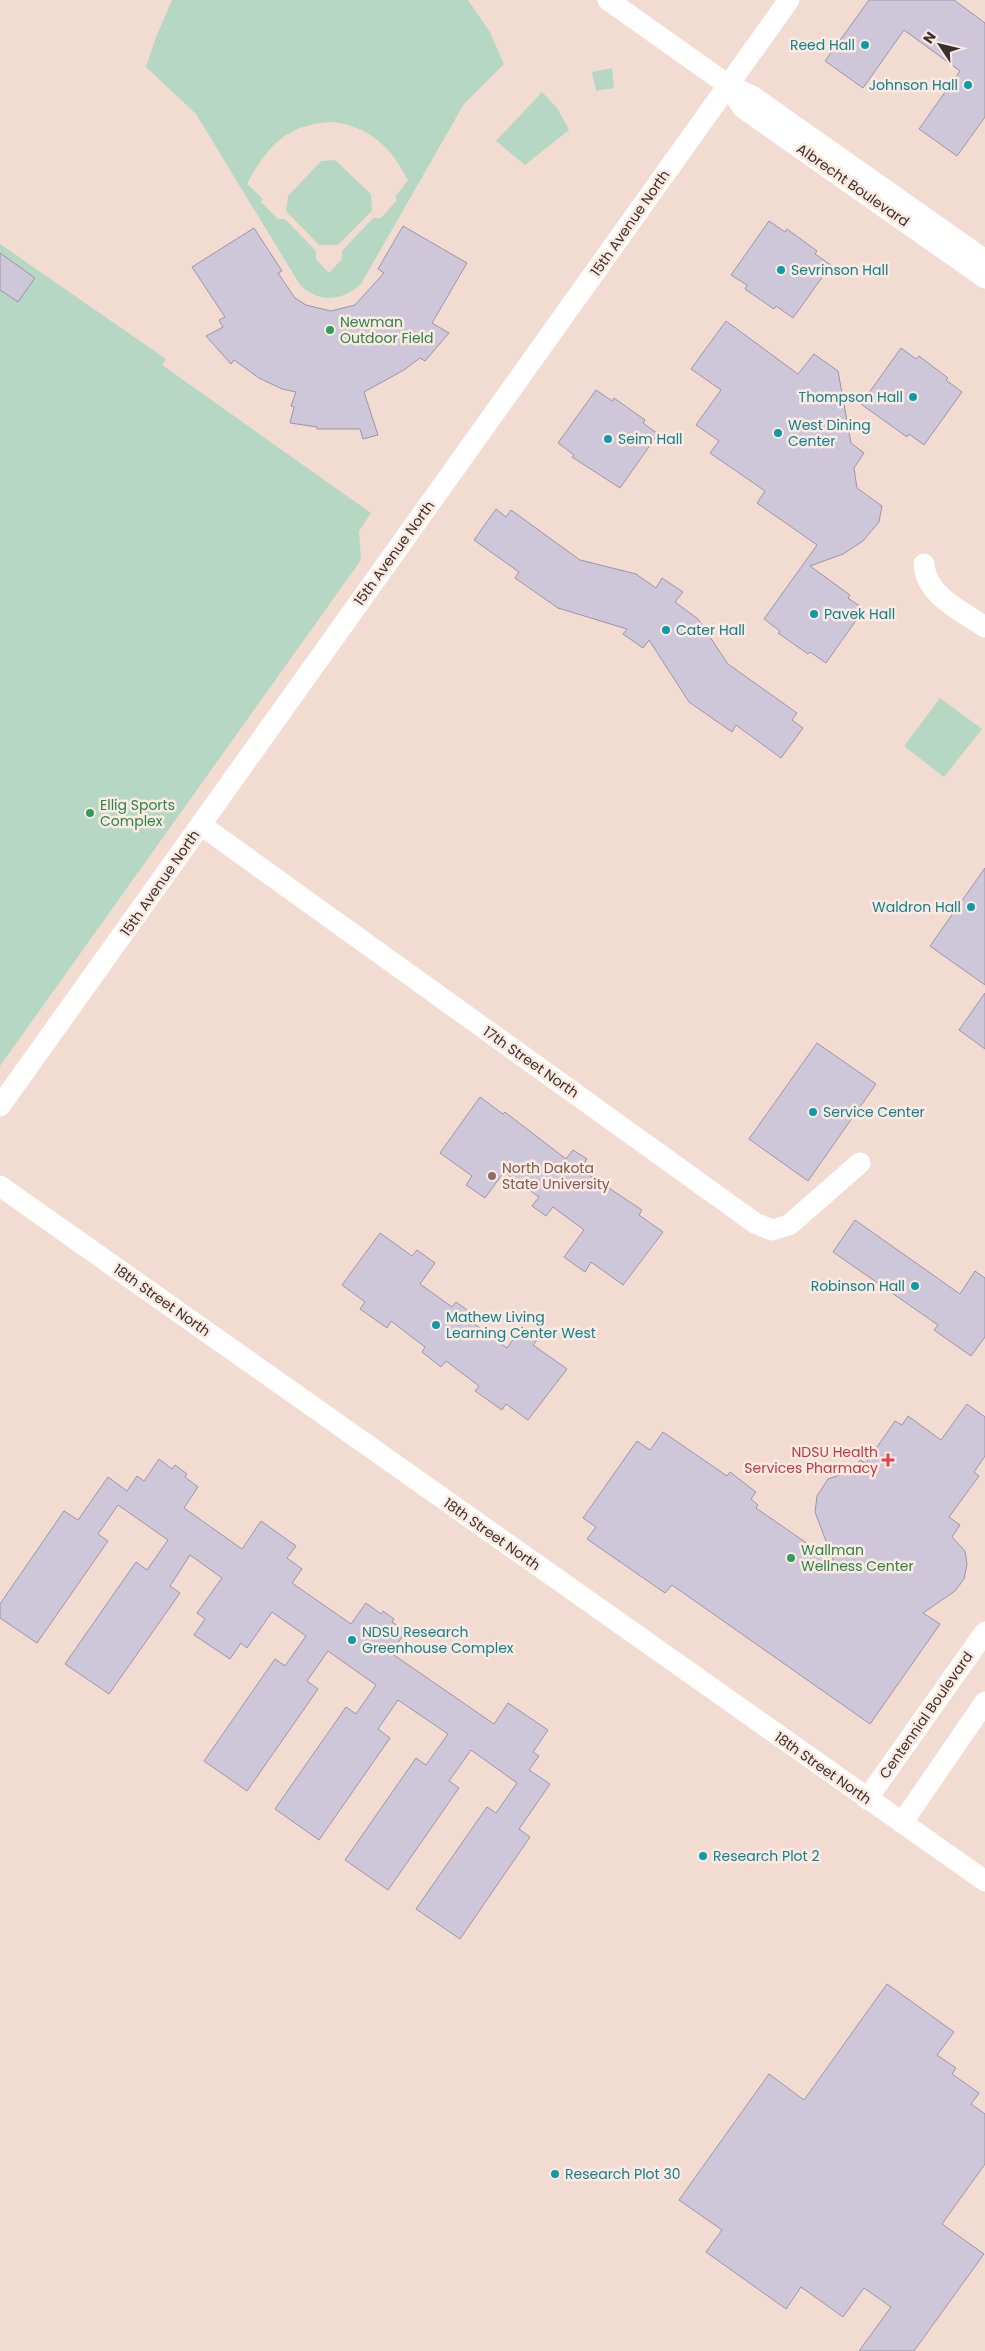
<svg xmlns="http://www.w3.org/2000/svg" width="985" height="2351" font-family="Poppins,sans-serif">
<rect width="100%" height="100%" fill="#f2dcd2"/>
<g fill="#b7d7c5" fill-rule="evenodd">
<path d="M172,0H468L490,32L504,64L464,104L361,284C342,301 320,304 300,285L196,114L146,67L156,37ZM333,122C370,127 391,147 407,179H409L395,197L397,200L381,218H373L342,251V259L329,273L316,259V251L285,219H278L261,202L263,199L247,184C268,145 287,124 333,122Z"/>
<path d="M612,68L614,88L596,91L592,72Z"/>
<path d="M542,92L558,109L569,130L525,165L496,141Z"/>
<path d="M335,160L371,194L372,211L338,245H319L286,211L288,196L321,161Z"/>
<path d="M0,244L166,359L162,365L371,513L359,531L361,560L0,1066Z"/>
<path d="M940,698L982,729L944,777L904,746Z"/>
</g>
<g fill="#cec6d9" stroke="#9c95a7">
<path d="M869,0H954L985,23V117L957,156L919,129L960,71L904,30L863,88L825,61Z"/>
<path d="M769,221L785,232L787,229L817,251L815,254L831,265L793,318L776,306L774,309L745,289L747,285L731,275Z"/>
<path d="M403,226L467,263L432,323L449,333L425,361L420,358L404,370L364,392L378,435L363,439L360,429H317V427L290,423L294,407L291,406L296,392L282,389L259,378L234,360L231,364L206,336L223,327L219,320L225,317L192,267L254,228L282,271L278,273L295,298L306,305L331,311L355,305L384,273L378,269Z"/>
<path d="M0,253L35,278L18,302L0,290Z"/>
<path d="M726,321L798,374L814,354L838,371L851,443L864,453L854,468L857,488L882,506L879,522L863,541L843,554L810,566L850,595L848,598L864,609L826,663L810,652L808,654L778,633L780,631L764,619L817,545L757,503L765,491L710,453L719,441L696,425L721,390L691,369Z"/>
<path d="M901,348L916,359L919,356L948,378L946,380L962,392L924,445L909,434L907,437L861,404Z"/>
<path d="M596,390L612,401L614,398L645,420L643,423L658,434L620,488L572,457L574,455L558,443Z"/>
<path d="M496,509L506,517L511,510L580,560L636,574L656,588L662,578L683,592L675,602L698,619L728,664L797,713L792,720L803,728L781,758L736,725L732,732L689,702L649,640L643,648L623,634L627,629L558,608L515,578L519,572L474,540Z"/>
<path d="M985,868V985L930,946Z"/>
<path d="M985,993V1049L959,1030Z"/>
<path d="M817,1043L876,1084L808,1181L749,1139Z"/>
<path d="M480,1097L503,1114L505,1112L566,1159L573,1150L587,1159L580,1169L642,1210L639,1215L663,1232L623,1285L591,1262L585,1272L564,1257L584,1230L553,1207L546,1216L532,1206L539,1197L504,1172L485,1198L466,1185L472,1176L440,1153Z"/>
<path d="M855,1220L960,1294L975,1271L985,1278V1337L971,1356L934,1330L938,1325L833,1252Z"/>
<path d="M380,1233L412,1256L417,1250L435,1263L420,1284L452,1307L456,1302L477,1317L473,1323L507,1348L522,1327L538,1339L533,1345L567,1369L528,1420L506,1404L502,1410L475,1391L479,1386L446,1361L441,1367L422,1352L425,1347L391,1321L387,1328L360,1309L365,1302L342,1285Z"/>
<path d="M967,1404L985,1417V1456L974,1472L979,1476L949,1517L960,1525L952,1537L965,1551L967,1564L964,1579L955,1591L923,1613L940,1624L870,1724L672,1585L665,1593L587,1539L596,1527L583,1518L637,1441L650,1450L663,1432L727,1476L730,1472L756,1492L751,1499L758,1505L756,1508L834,1562L815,1512L817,1496L828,1479L854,1470L860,1460L866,1463L895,1421L902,1425L908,1416L941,1440Z"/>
<path d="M159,1459L172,1469L175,1465L187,1474L185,1477L198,1487L184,1508L242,1549L261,1521L296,1546L287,1558L302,1569L292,1583L351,1624L366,1603L381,1614L383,1611L394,1619L392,1622L406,1631L391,1653L494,1724L508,1703L548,1730L533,1752L539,1756L529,1770L550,1784L519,1829L530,1837L460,1939L416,1909L487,1807L496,1813L517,1783L471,1750L449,1781L459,1788L388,1890L345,1860L416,1758L426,1765L448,1734L398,1700L378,1729L390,1738L319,1840L275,1809L346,1707L356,1714L376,1685L328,1651L307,1681L318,1689L247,1791L204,1761L275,1659L285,1666L306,1636L272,1612L247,1648L241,1643L230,1659L194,1635L205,1619L197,1613L222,1578L190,1555L170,1586L180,1593L109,1694L65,1664L136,1562L147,1570L168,1540L118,1505L98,1534L108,1541L37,1643L0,1618V1604L64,1511L78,1520L108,1477L127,1491L137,1476L144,1481Z"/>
<path d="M887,1984L954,2032L937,2055L956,2068L952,2074L979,2093L971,2104L985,2114V2164L942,2224L984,2254L914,2351H859L891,2307L864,2288L843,2317L801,2287L786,2309L706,2252L722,2230L679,2200L769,2074L804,2100Z"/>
</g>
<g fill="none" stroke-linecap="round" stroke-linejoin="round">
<g stroke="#fff" stroke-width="21">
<path d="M608,0L728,85L752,96L985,260"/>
<path d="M728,86L743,108L985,278"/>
<path d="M924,564C926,596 962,611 985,627"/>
<path d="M201,825L755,1223L772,1230L789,1225L860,1163"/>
<path d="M0,1106L789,0"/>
<path d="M0,1186L985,1881"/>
<path d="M867,1799L985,1632"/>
<path d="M902,1823L985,1702"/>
</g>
</g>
<g fill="#0f9aa8" stroke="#fceae2" stroke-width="2">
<circle cx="865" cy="45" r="5"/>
<circle cx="968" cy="85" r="5"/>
<circle cx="781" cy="270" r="5"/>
<circle cx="913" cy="397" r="5"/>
<circle cx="778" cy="433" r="5"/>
<circle cx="608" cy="439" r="5"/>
<circle cx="814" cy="614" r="5"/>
<circle cx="666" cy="630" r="5"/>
<circle cx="971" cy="907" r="5"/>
<circle cx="813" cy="1112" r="5"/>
<circle cx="915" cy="1286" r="5"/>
<circle cx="436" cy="1325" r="5"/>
<circle cx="352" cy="1640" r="5"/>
<circle cx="703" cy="1856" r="5"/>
<circle cx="555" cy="2174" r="5"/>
</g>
<g fill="#2e9e5b" stroke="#fceae2" stroke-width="2">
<circle cx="330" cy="330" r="5"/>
<circle cx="90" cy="813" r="5"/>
<circle cx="791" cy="1558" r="5"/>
</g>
<circle fill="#8d6e63" stroke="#fceae2" stroke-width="2" cx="492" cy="1176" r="5"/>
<path fill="#e0444e" stroke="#fceae2" stroke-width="2" d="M885.5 1452.5h5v5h5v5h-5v5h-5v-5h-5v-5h5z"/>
<g text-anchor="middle" stroke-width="5" stroke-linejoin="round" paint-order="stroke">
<g font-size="14" fill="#0d838f" stroke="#fceae2" text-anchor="start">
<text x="855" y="50" text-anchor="end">Reed Hall</text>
<text x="958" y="90" text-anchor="end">Johnson Hall</text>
<text x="791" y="275">Sevrinson Hall</text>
<text x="903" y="402" text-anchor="end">Thompson Hall</text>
<text x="788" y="430">West Dining<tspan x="788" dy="16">Center</tspan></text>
<text x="618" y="444">Seim Hall</text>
<text x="824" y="619">Pavek Hall</text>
<text x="676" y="635">Cater Hall</text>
<text x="961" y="912" text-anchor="end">Waldron Hall</text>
<text x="823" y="1117">Service Center</text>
<text x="905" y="1291" text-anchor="end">Robinson Hall</text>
<text x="446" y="1322">Mathew Living<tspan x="446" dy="16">Learning Center West</tspan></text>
<text x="362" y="1637">NDSU Research<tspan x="362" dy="16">Greenhouse Complex</tspan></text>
<text x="713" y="1861">Research Plot 2</text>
<text x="565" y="2179">Research Plot 30</text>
</g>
<g font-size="14" fill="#39312d" stroke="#fceae2">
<text transform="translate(853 185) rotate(35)" y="5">Albrecht Boulevard</text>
<text transform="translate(630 223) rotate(-55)" y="5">15th Avenue North</text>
<text transform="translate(394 553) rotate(-54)" y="5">15th Avenue North</text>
<text transform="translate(160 883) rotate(-55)" y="5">15th Avenue North</text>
<text transform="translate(531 1062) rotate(35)" y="5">17th Street North</text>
<text transform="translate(162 1300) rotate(35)" y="5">18th Street North</text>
<text transform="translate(492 1534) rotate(35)" y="5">18th Street North</text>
<text transform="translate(926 1715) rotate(-55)" y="5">Centennial Boulevard</text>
<text transform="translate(823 1768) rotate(35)" y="5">18th Street North</text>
</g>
<g font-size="14" fill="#27864d" stroke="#fceae2" text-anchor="start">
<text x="340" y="327">Newman<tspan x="340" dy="16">Outdoor Field</tspan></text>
<text x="100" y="810">Ellig Sports<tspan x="100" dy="16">Complex</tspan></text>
<text x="801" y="1555">Wallman<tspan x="801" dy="16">Wellness Center</tspan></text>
</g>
<g font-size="14" fill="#785e54" stroke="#fceae2" text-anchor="start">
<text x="502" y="1173">North Dakota<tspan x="502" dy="16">State University</tspan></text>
</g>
<g font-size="14" fill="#be3a42" stroke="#fceae2" text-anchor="end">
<text x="878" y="1457">NDSU Health<tspan x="878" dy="16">Services Pharmacy</tspan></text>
</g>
</g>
<g transform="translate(940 45) rotate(305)" stroke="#fceae2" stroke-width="4" paint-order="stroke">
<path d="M0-4L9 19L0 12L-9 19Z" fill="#39312d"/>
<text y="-8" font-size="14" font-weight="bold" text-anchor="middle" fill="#39312d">N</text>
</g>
</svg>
